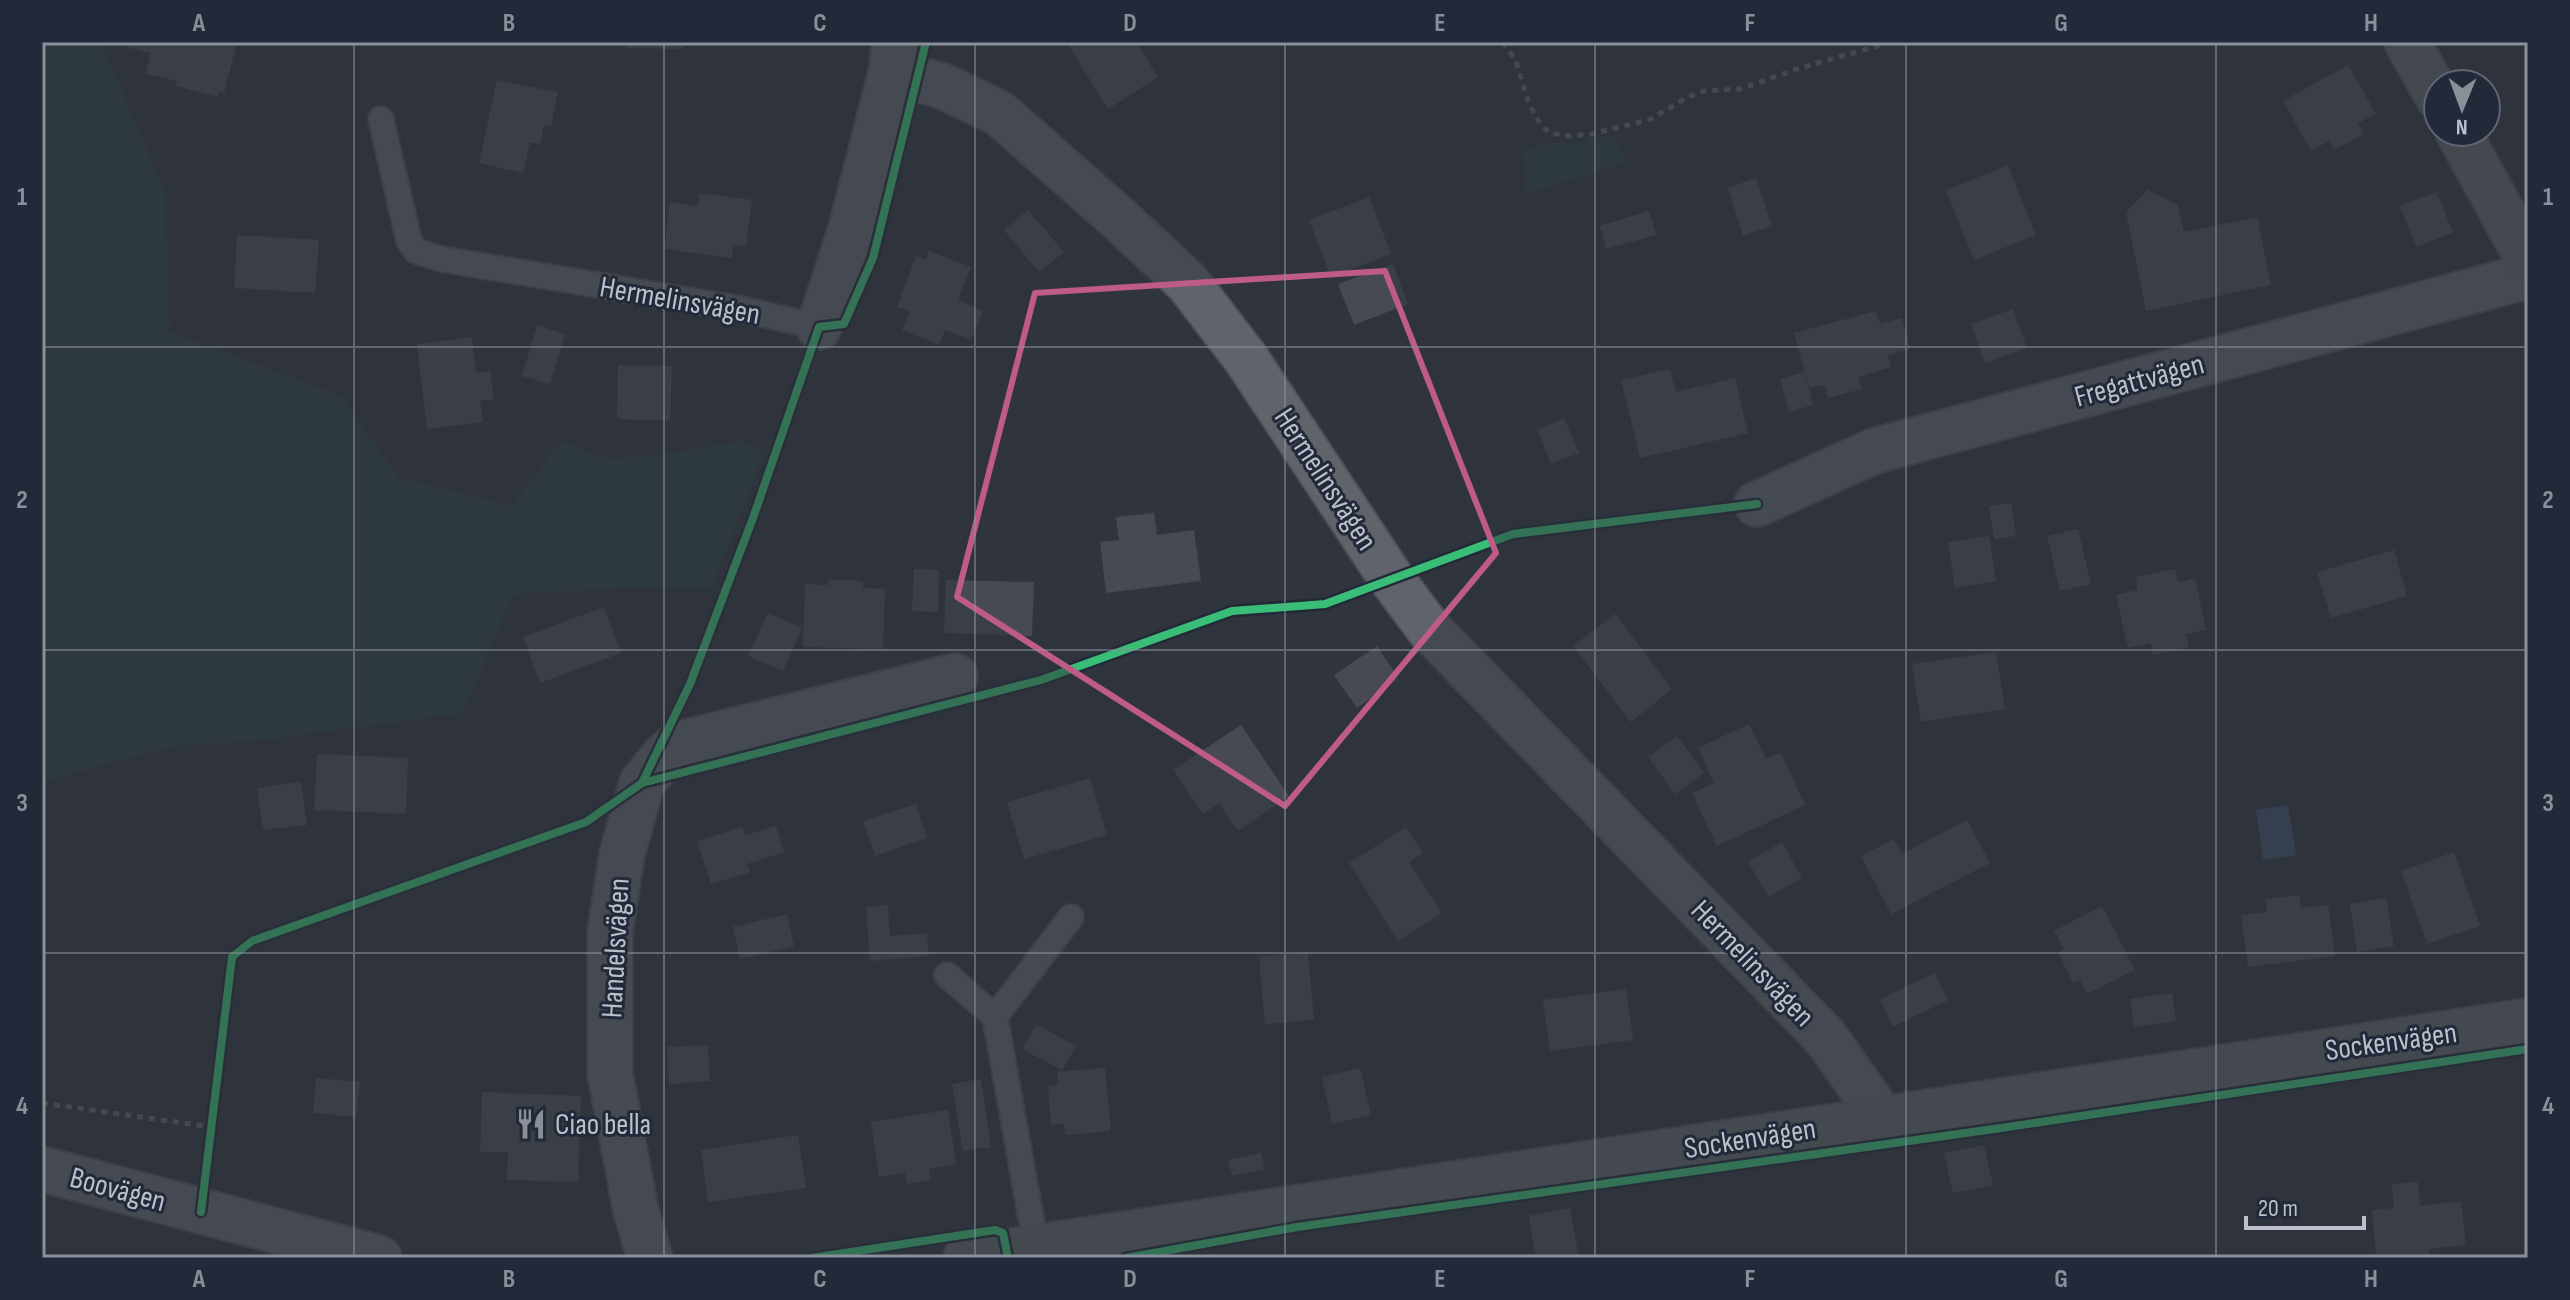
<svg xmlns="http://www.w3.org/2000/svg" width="2570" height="1300" font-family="'Sofia Sans Condensed',sans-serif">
<rect width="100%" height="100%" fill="#30343c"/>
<g fill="#2d3e42">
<path d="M42,42H101L165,192L170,332L341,396L399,478L512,506L561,441L607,459L666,454L742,441L764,453L712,587L667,586L513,594L463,713L255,741L177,746L42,781Z"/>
<path d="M1615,135L1626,163L1527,193L1522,151L1545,143H1573Z"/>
</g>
<path fill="#3f4c66" d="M2288,805L2296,855L2263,860L2256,810Z"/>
<g fill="#474a51">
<path d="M128,42H237L224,93L219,92L218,97L175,86L177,81L146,74L151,53L126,47Z"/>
<path d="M627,42H684V49L627,48Z"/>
<path d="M1075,42H1136L1158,77L1108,109L1069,46Z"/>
<path d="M2348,65L2376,114L2358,123L2364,134L2334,150L2329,141L2311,151L2283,101Z"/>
<path d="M497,80L558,92L551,126L544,125L540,144L530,142L523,173L479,163Z"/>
<path d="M2008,165L2036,235L1974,260L1946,190Z"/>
<path d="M1756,178L1772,226L1743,236L1728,188Z"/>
<path d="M2148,190L2178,205L2184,232L2257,217L2271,285L2146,311L2126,212Z"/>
<path d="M2437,192L2453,233L2416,247L2400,206Z"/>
<path d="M699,193L752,200L746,246L733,245L732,258L664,249L670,202L698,206Z"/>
<path d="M1369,197L1391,254L1331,277L1309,220Z"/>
<path d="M1028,210L1064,252L1039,272L1004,230Z"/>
<path d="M1649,211L1656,235L1606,249L1600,226Z"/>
<path d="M237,235L319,240L315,293L234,288Z"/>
<path d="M929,251L971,267L958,300L983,311L971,340L945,330L939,345L902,330L910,311L897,307L916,256L926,260Z"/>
<path d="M1393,264L1408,304L1354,325L1338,284Z"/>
<path d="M2013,309L2027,348L1985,363L1971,324Z"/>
<path d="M1876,311L1880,324L1902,318L1910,349L1888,355L1891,367L1858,377L1862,389L1828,398L1825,385L1809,388L1794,333Z"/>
<path d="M537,325L565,334L550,384L522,376Z"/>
<path d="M472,337L476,372L490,371L494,399L480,401L483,422L427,429L417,344Z"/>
<path d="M618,365L672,366L670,421L617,419Z"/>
<path d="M1670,369L1676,392L1735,378L1748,433L1640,458L1621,380Z"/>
<path d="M1804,372L1813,405L1789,412L1780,379Z"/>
<path d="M1564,418L1579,453L1551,464L1537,430Z"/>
<path d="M2011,503L2016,536L1994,539L1989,506Z"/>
<path d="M1154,513L1157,535L1194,530L1201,581L1106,593L1100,542L1119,540L1116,517Z"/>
<path d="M2078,529L2091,584L2060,591L2047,536Z"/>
<path d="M1989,536L1996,581L1955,588L1948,542Z"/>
<path d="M2394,550L2407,596L2331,618L2317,572Z"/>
<path d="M914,569L939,570L938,612L912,611Z"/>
<path d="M2175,569L2178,582L2195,578L2206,630L2186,634L2189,647L2153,655L2151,643L2128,648L2116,595L2138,590L2136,577Z"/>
<path d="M828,579L863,581V588L885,589L883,649L803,647L805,584L828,585Z"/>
<path d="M946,580L1034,582L1032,636L944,633Z"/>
<path d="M604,607L621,653L540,683L523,637Z"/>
<path d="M768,613L802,628L783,671L748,656Z"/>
<path d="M1615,614L1672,689L1631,722L1573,646Z"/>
<path d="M1377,646L1399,679L1357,708L1334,675Z"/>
<path d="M1996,652L2005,709L1921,722L1912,664Z"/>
<path d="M1749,724L1766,759L1781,753L1805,805L1717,846L1692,793L1714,783L1698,748Z"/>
<path d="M1241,725L1289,796L1238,831L1219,803L1203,814L1173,770Z"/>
<path d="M1677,736L1704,773L1675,794L1648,757Z"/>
<path d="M317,754L408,758L406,814L314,810Z"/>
<path d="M1090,778L1107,835L1024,859L1007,802Z"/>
<path d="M301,782L307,825L263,830L257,788Z"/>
<path d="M916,804L927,838L875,856L863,821Z"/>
<path d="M1967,820L1990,863L1891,914L1861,856L1894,839L1902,854Z"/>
<path d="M776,826L784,852L747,864L750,872L711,884L697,841L742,827L745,835Z"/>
<path d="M1406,827L1423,853L1409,862L1442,913L1398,941L1349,863Z"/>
<path d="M1782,842L1802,878L1769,897L1748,862Z"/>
<path d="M2454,852L2480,926L2427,944L2401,871Z"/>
<path d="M2299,895L2301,908L2328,905L2335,956L2248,967L2241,915L2267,912L2265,899Z"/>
<path d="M2386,898L2394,946L2357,952L2350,904Z"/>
<path d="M888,905L890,936L927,933L929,956L870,961L866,907Z"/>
<path d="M2102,906L2135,970L2087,994L2080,980L2073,983L2058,952L2064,949L2054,931Z"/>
<path d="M787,914L794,946L740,959L733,927Z"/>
<path d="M1308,952L1314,1020L1265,1024L1259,957Z"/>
<path d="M1935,973L1948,1000L1893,1027L1880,999Z"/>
<path d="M1626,989L1633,1040L1550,1051L1543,1000Z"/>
<path d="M2172,993L2176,1021L2134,1027L2130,999Z"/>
<path d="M1036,1024L1076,1046L1062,1070L1022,1049Z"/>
<path d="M708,1045L710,1081L669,1084L667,1047Z"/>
<path d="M1105,1068L1111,1131L1065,1135L1064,1124L1051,1125L1048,1086L1058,1085L1057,1072Z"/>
<path d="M1360,1068L1371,1115L1332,1124L1322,1077Z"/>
<path d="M316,1078L360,1082L356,1117L313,1113Z"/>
<path d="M981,1079L991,1147L963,1151L952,1084Z"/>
<path d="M482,1092L581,1096L578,1182L507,1180L508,1152H480Z"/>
<path d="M948,1110L956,1164L929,1169L931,1180L907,1184L905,1173L879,1177L871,1122Z"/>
<path d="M798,1135L806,1188L708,1202L701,1150Z"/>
<path d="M1984,1145L1993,1185L1953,1193L1944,1153Z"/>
<path d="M1261,1153L1265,1169L1232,1176L1228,1160Z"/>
<path d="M2418,1182L2420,1206L2461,1201L2466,1245L2429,1249L2430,1258H2399L2398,1254L2376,1256L2372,1210L2394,1208L2392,1184Z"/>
<path d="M1570,1208L1579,1258H1536L1529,1216Z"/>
</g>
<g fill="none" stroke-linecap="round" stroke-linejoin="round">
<g stroke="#4c4f55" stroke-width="28">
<g id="lane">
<path d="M381,119L409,241L416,251L441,259L736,308L819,327"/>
<path d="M947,975L995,1017"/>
<path d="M1036,1246L995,1017L1071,917"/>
</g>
</g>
<g stroke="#4c4f55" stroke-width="48">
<g id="street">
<path d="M895,42L891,73L940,85L999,113L1117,217L1188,283L1247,360L1391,578L1429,629L1826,1038L1882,1118"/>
<path d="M819,327L851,229L891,73"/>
<path d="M1757,504L1874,451L2528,276"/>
<path d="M42,1169L379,1258"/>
<path d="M650,1258L636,1211L610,1073V932L622,854L642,783L664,756L679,744L955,676"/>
</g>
</g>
<g stroke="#4c4f55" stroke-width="48">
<g id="secondary">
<path d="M2407,42L2438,97"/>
<path d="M2458,132L2528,259"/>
<path d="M966,1258L2528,1021"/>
</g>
</g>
<g stroke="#5d6267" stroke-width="5" stroke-dasharray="6 6" stroke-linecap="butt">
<path d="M1503,42L1516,61L1527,98L1536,118L1549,133L1570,136L1592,134L1651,119L1686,98L1704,91L1740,89L1797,69L1891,42"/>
<path d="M42,1103L211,1127"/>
</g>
<use href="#lane" stroke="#60636a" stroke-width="24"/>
<use href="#street" stroke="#60636a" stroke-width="44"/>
<use href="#secondary" stroke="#5e6269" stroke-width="44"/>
<g stroke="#222938" stroke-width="13">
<g id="cycleway">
<path d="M642,783L690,684L753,518L819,327L844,324L873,258L926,42"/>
<path d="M201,1212L232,957L252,941L586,822L642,783L1041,680L1232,611L1325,604L1513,534L1757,504"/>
<path d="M812,1258L995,1230L1003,1233L1008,1258"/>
<path d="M1126,1258L1297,1227L2001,1128L2528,1049"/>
</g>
</g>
<use href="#cycleway" stroke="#3abd76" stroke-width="8"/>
</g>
<path d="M0 0H2570V1300H0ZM1385,271L1496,553L1285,806L957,597L1035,293Z" fill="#30343c" fill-opacity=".55" fill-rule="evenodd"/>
<path fill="none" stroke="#bf5b88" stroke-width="6" stroke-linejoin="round" d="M1385,271L1496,553L1285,806L957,597L1035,293Z"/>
<path fill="none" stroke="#8a8f9a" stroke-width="2" stroke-opacity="0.55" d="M354,42V1258M664,42V1258M975,42V1258M1285,42V1258M1595,42V1258M1906,42V1258M2216,42V1258M42,347H2528M42,650H2528M42,953H2528"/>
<defs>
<g id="restaurant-bare" transform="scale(2.4)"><path d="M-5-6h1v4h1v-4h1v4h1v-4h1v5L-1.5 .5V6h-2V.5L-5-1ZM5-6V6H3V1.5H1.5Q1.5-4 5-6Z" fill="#8a8f9a" stroke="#222938" stroke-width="2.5" paint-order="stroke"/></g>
</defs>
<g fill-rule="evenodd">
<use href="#restaurant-bare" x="531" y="1124"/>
</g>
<g text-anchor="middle" stroke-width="6" stroke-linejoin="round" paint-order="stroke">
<g font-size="30" fill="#bbc0cc" stroke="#222938">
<text transform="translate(680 300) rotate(10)" y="10">Hermelinsvägen</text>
<text transform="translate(2139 380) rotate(-15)" y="10">Fregattvägen</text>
<text transform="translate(1326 479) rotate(57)" y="10">Hermelinsvägen</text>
<text transform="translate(615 948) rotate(-87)" y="10">Handelsvägen</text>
<text transform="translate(1753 963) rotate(46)" y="10">Hermelinsvägen</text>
<text transform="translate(2391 1041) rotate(-8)" y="10">Sockenvägen</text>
<text transform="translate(1750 1138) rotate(-9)" y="10">Sockenvägen</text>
<text transform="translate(118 1189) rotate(15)" y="10">Boovägen</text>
</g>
<g font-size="30" fill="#bbc0cc" stroke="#222938" text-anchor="start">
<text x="555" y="1134">Ciao bella</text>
</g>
</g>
<rect width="2570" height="1300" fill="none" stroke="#222938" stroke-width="88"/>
<g transform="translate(2462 108) rotate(181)"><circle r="38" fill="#222938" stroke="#5f6573" stroke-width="2"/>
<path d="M0-6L14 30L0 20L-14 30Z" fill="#8a8f9a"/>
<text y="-12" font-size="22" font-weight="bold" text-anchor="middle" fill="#bbc0cc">N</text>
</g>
<path d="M2246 1216v12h118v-12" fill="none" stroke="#bbc0cc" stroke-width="4"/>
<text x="2258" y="1216" font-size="24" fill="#bbc0cc" stroke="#222938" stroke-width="6" paint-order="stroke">20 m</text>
<rect x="44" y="44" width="2482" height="1212" fill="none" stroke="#8a8f9a" stroke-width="3"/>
<g font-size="26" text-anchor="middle" font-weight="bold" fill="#8a8f9a">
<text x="199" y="31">A</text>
<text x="509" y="31">B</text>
<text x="820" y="31">C</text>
<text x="1130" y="31">D</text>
<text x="1440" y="31">E</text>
<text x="1750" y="31">F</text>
<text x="2061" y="31">G</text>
<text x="2371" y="31">H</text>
<text x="22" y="205">1</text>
<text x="2548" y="205">1</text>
<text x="22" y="508">2</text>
<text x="2548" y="508">2</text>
<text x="22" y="811">3</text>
<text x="2548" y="811">3</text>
<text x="22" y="1114">4</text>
<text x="2548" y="1114">4</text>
<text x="199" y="1287">A</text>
<text x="509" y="1287">B</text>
<text x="820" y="1287">C</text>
<text x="1130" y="1287">D</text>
<text x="1440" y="1287">E</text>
<text x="1750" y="1287">F</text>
<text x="2061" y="1287">G</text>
<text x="2371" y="1287">H</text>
</g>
</svg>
